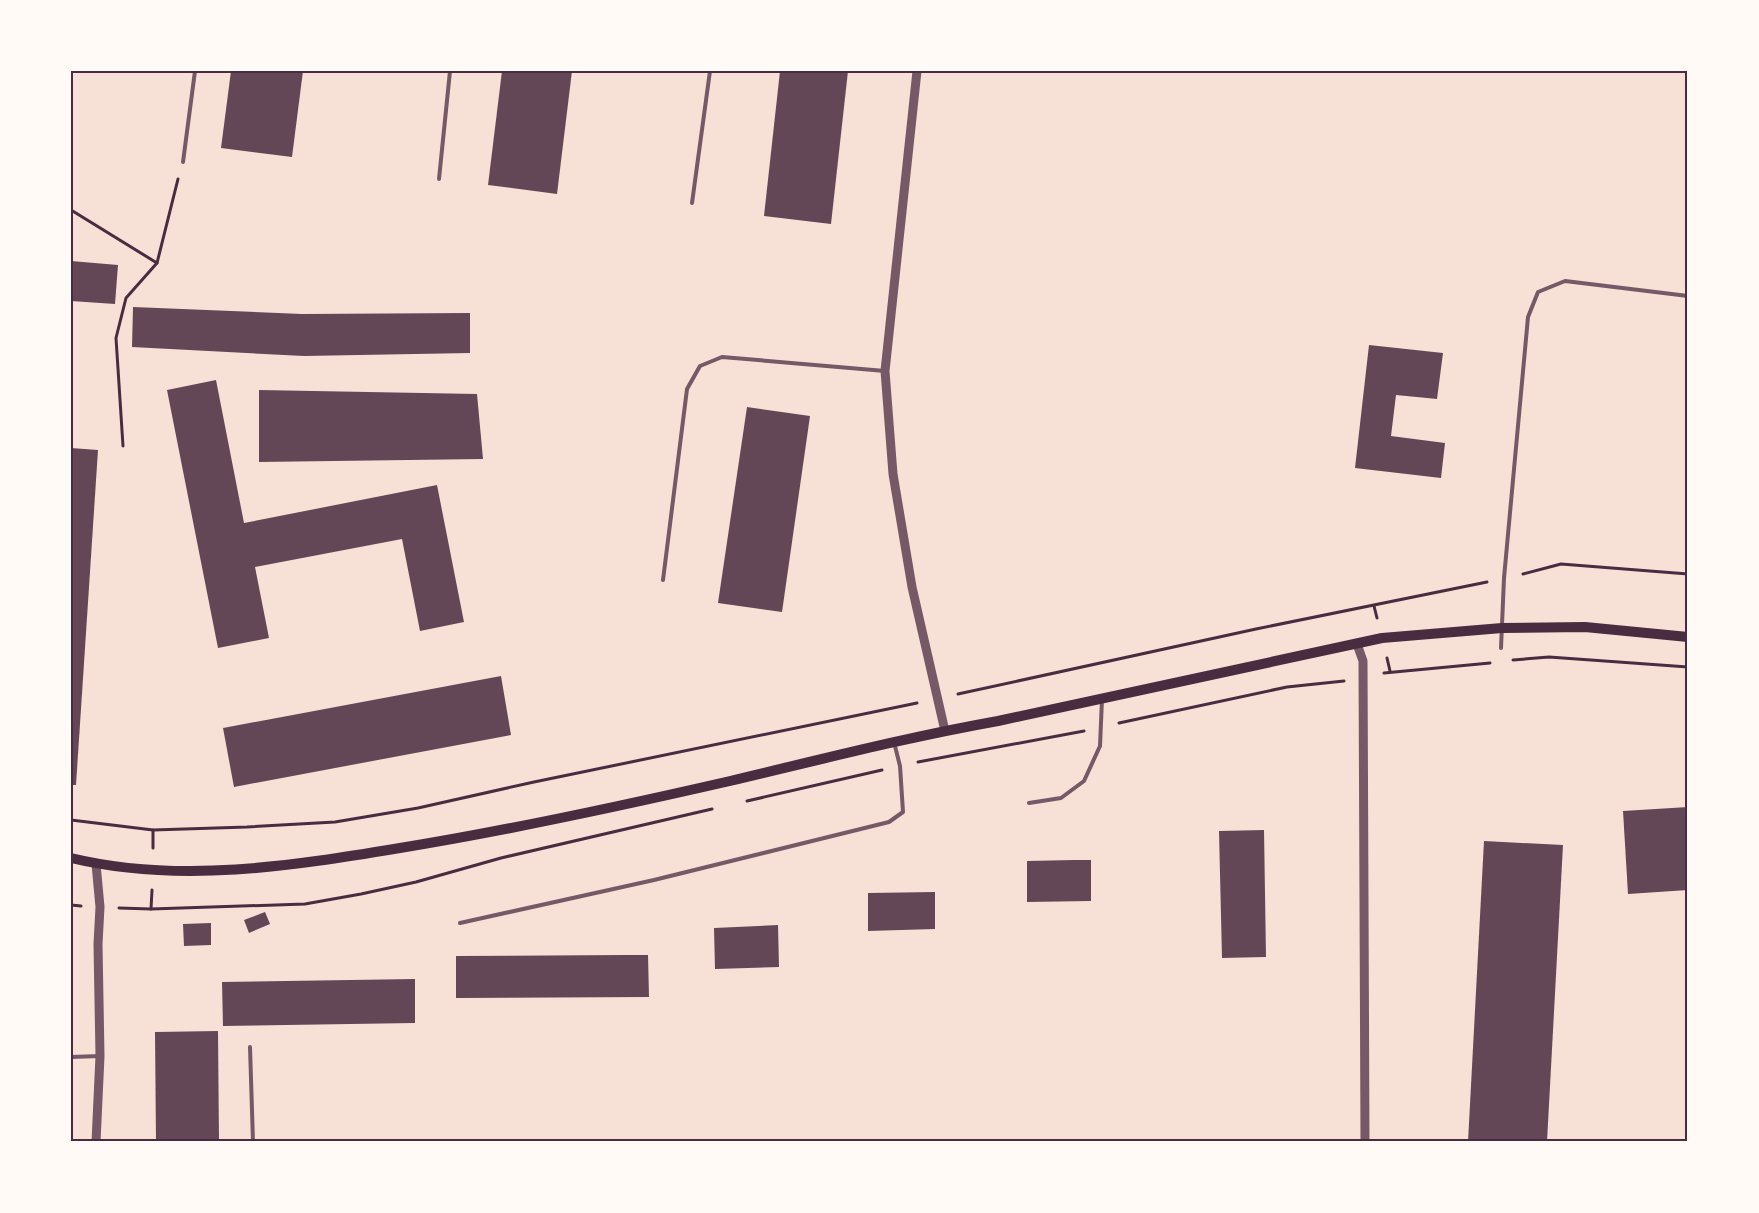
<svg xmlns="http://www.w3.org/2000/svg" width="1759" height="1213" font-family="'Fira Sans Condensed',sans-serif">
<rect width="100%" height="100%" fill="#f7e1d7"/>
<g fill="#644757">
<path d="M231,71H303L292,157L221,148Z"/>
<path d="M502,71H572L557,194L488,185Z"/>
<path d="M780,71H848L831,224L764,216Z"/>
<path d="M71,261L118,265L115,304L71,301Z"/>
<path d="M133,307L302,314L470,313V353L304,356L132,347Z"/>
<path d="M1369,345L1443,353L1437,399L1396,395L1391,436L1445,443L1441,478L1355,468Z"/>
<path d="M216,380L244,523L437,485L464,622L420,631L402,539L255,567L269,638L218,648L167,390Z"/>
<path d="M259,390L477,394L483,459L259,462Z"/>
<path d="M747,407L810,416L782,612L718,603Z"/>
<path d="M71,448L98,450L76,785H71Z"/>
<path d="M501,676L511,735L234,787L223,728Z"/>
<path d="M1688,807V890L1628,894L1623,811Z"/>
<path d="M1264,830L1266,957L1222,958L1219,831Z"/>
<path d="M1484,841L1563,845L1547,1142H1468Z"/>
<path d="M1074,860H1091V901L1027,902V861Z"/>
<path d="M935,892V929L868,931V893Z"/>
<path d="M265,912L270,924L249,933L244,920Z"/>
<path d="M211,923V945L184,946L183,924Z"/>
<path d="M778,925L779,967L715,969L714,928Z"/>
<path d="M624,955H648L649,997L456,998V956Z"/>
<path d="M415,979V1023L223,1026L222,982Z"/>
<path d="M218,1031L219,1142H156L155,1032Z"/>
</g>
<g fill="none" stroke-linecap="round" stroke-linejoin="round">
<g stroke="#4a2c40" stroke-width="3">
<path d="M71,210L157,263"/>
<path d="M123,446L116,338L126,298L157,263L178,179"/>
<path d="M1523,574L1561,564L1688,574"/>
<path d="M1374,606L1377,618"/>
<path d="M1387,658L1390,671"/>
<path d="M1513,660L1549,657L1688,667"/>
<path d="M1384,673L1490,663"/>
<path d="M958,694L1256,629L1487,582"/>
<path d="M1119,723L1287,687L1344,681"/>
<path d="M918,762L1084,731"/>
<path d="M747,801L882,770"/>
<path d="M71,820L153,830L247,827L335,822L418,808L534,782L917,703"/>
<path d="M153,848V830"/>
<path d="M71,905L81,906"/>
<path d="M119,908L151,909L305,904L361,894L416,882L501,858L712,809"/>
<path d="M151,909L152,890"/>
</g>
<g stroke="#755966" stroke-width="4">
<path d="M183,162L195,71"/>
<path d="M439,179L450,71"/>
<path d="M692,203L710,71"/>
<path d="M663,580L687,389L700,366L722,357L885,371"/>
<path d="M1501,648L1504,578L1528,317L1538,292L1565,281L1688,296"/>
<path d="M1029,803L1061,798L1084,781L1100,746L1102,699"/>
<path d="M460,923L654,880L889,822L903,812L900,766L894,742"/>
<path d="M250,1047L253,1142"/>
<path d="M71,1057L100,1056"/>
</g>
<g stroke="#755966" stroke-width="9">
<path d="M917,71L885,371L893,474L912,587L945,731"/>
<path d="M1357,644L1363,661L1365,1142"/>
<path d="M96,864L100,907L98,944L100,1056L96,1142"/>
</g>
<path stroke="#4a2c40" stroke-width="10" d="M71,858C179,884 292,866 400,848C511,830 621,806 730,781C819,760 908,737 998,721L1382,638L1502,628L1585,627L1688,637"/>
</g>
<rect width="1759" height="1213" fill="none" stroke="#fffaf5" stroke-width="145"/>
<rect x="72" y="72" width="1614" height="1068" fill="none" stroke="#4a2c40" stroke-width="2"/>
</svg>
